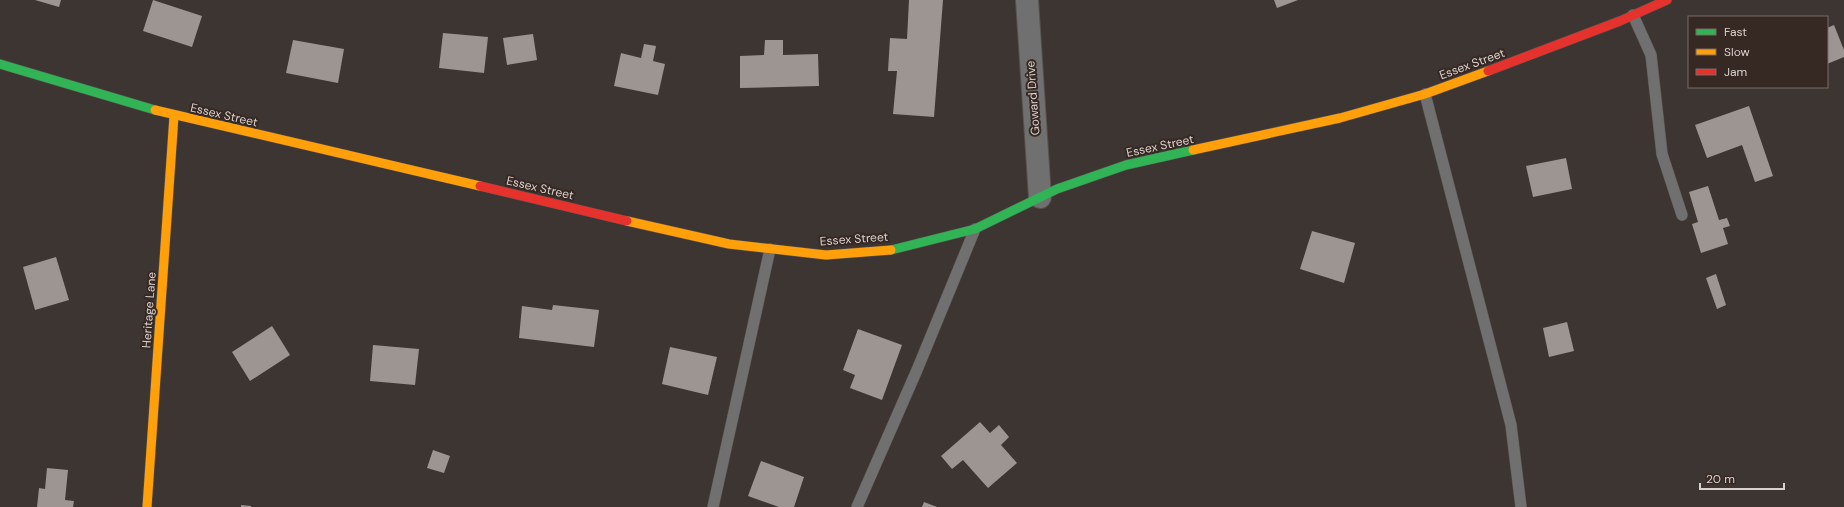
<svg xmlns="http://www.w3.org/2000/svg" width="1844" height="507" font-family="'DM Sans',sans-serif">
<rect width="100%" height="100%" fill="#3d3532"/>
<g fill="#9c9592">
<path d="M35,0H61L59,7Z"/>
<path d="M153,0L202,16L192,47L143,31Z"/>
<path d="M909,0H943L934,117L893,114L897,71H888L890,38L907,39Z"/>
<path d="M1274,0H1298L1277,8Z"/>
<path d="M1834,25L1844,50V57L1827,64V28Z"/>
<path d="M443,33L488,37L484,73L439,68Z"/>
<path d="M533,34L537,60L507,65L503,38Z"/>
<path d="M293,40L344,49L338,83L286,73Z"/>
<path d="M765,40H783V55L818,54L819,86L740,88V56L764,55Z"/>
<path d="M644,44L656,46L653,61L665,64L658,95L614,86L621,53L641,58Z"/>
<path d="M1749,106L1773,176L1755,182L1742,145L1707,158L1695,125Z"/>
<path d="M1566,158L1572,189L1533,197L1526,166Z"/>
<path d="M1708,186L1719,220L1727,218L1730,226L1723,228L1728,244L1701,253L1692,224L1698,222L1689,192Z"/>
<path d="M1312,231L1355,243L1344,283L1300,269Z"/>
<path d="M56,257L69,300L35,310L23,267Z"/>
<path d="M1716,274L1726,305L1717,309L1706,278Z"/>
<path d="M553,305L599,310L594,347L519,338L522,306L552,310Z"/>
<path d="M1567,322L1574,351L1549,357L1543,328Z"/>
<path d="M272,326L290,355L250,381L232,352Z"/>
<path d="M858,329L902,345L882,400L850,388L855,375L843,370Z"/>
<path d="M373,345L419,349L415,385L370,381Z"/>
<path d="M670,347L717,357L708,395L662,384Z"/>
<path d="M980,422L990,433L999,425L1009,437L1001,445L1017,463L988,488L963,460L952,469L941,456Z"/>
<path d="M433,450L450,456L444,473L427,468Z"/>
<path d="M761,461L804,477L794,507H779L748,496Z"/>
<path d="M47,468L68,470L65,500L74,501L73,507H37L39,488L45,489Z"/>
<path d="M924,502L937,507H922Z"/>
<path d="M241,505L251,506V507H241Z"/>
</g>
<g fill="none" stroke-linecap="round" stroke-linejoin="round">
<g stroke="#58524f" stroke-width="12">
<g id="lane">
<path d="M1633,15L1651,55L1662,154L1682,215"/>
<path d="M1425,94L1511,425L1521,507"/>
<path d="M713,507L770,249"/>
<path d="M857,507L917,370L975,229"/>
</g>
</g>
<g stroke="#58524f" stroke-width="24">
<path id="street" d="M1027,0L1040,197"/>
</g>
<g stroke="#58524f" stroke-width="10">
<g id="fast">
<path d="M0,64L155,110"/>
<path d="M891,250L975,229L1057,189L1126,165L1193,150"/>
</g>
</g>
<g stroke="#58524f" stroke-width="10">
<g id="slow">
<path d="M155,110L480,186"/>
<path d="M1193,150L1340,118L1425,94L1488,71"/>
<path d="M627,221L729,244L826,255L891,250"/>
<path d="M147,507L174,116"/>
</g>
</g>
<g stroke="#58524f" stroke-width="10">
<g id="jam">
<path d="M1488,71L1620,21L1667,0"/>
<path d="M480,186L627,221"/>
</g>
</g>
<use href="#lane" stroke="#707070" stroke-width="11"/>
<use href="#street" stroke="#707070" stroke-width="22"/>
<use href="#fast" stroke="#30b455" stroke-width="9"/>
<use href="#slow" stroke="#ff9f0a" stroke-width="9"/>
<use href="#jam" stroke="#e5322d" stroke-width="9"/>
</g>
<g text-anchor="middle" stroke-width="4" stroke-linejoin="round" paint-order="stroke">
<g font-size="12" fill="#dad0cd" stroke="#362924">
<text transform="translate(1472 64) rotate(-20)" y="4">Essex Street</text>
<text transform="translate(1033 98) rotate(-94)" y="4">Goward Drive</text>
<text transform="translate(224 115) rotate(13)" y="4">Essex Street</text>
<text transform="translate(1160 146) rotate(-12)" y="4">Essex Street</text>
<text transform="translate(540 188) rotate(13)" y="4">Essex Street</text>
<text transform="translate(854 239) rotate(-4)" y="4">Essex Street</text>
<text transform="translate(149 310) rotate(-86)" y="4">Heritage Lane</text>
</g>
</g>
<rect x="1688" y="16" width="140" height="72" fill="#362924" stroke="#786c68"/>
<rect x="1696" y="29" width="20" height="6" fill="#30b455" stroke="#786c68"/>
<text x="1724" y="36" font-size="12" fill="#dad0cd">Fast</text>
<rect x="1696" y="49" width="20" height="6" fill="#ff9f0a" stroke="#786c68"/>
<text x="1724" y="56" font-size="12" fill="#dad0cd">Slow</text>
<rect x="1696" y="69" width="20" height="6" fill="#e5322d" stroke="#786c68"/>
<text x="1724" y="76" font-size="12" fill="#dad0cd">Jam</text>
<path d="M1700 483v6h84v-6" fill="none" stroke="#dad0cd" stroke-width="2"/>
<text x="1706" y="483" font-size="12" fill="#dad0cd" stroke="#362924" stroke-width="3" paint-order="stroke">20 m</text>
</svg>
